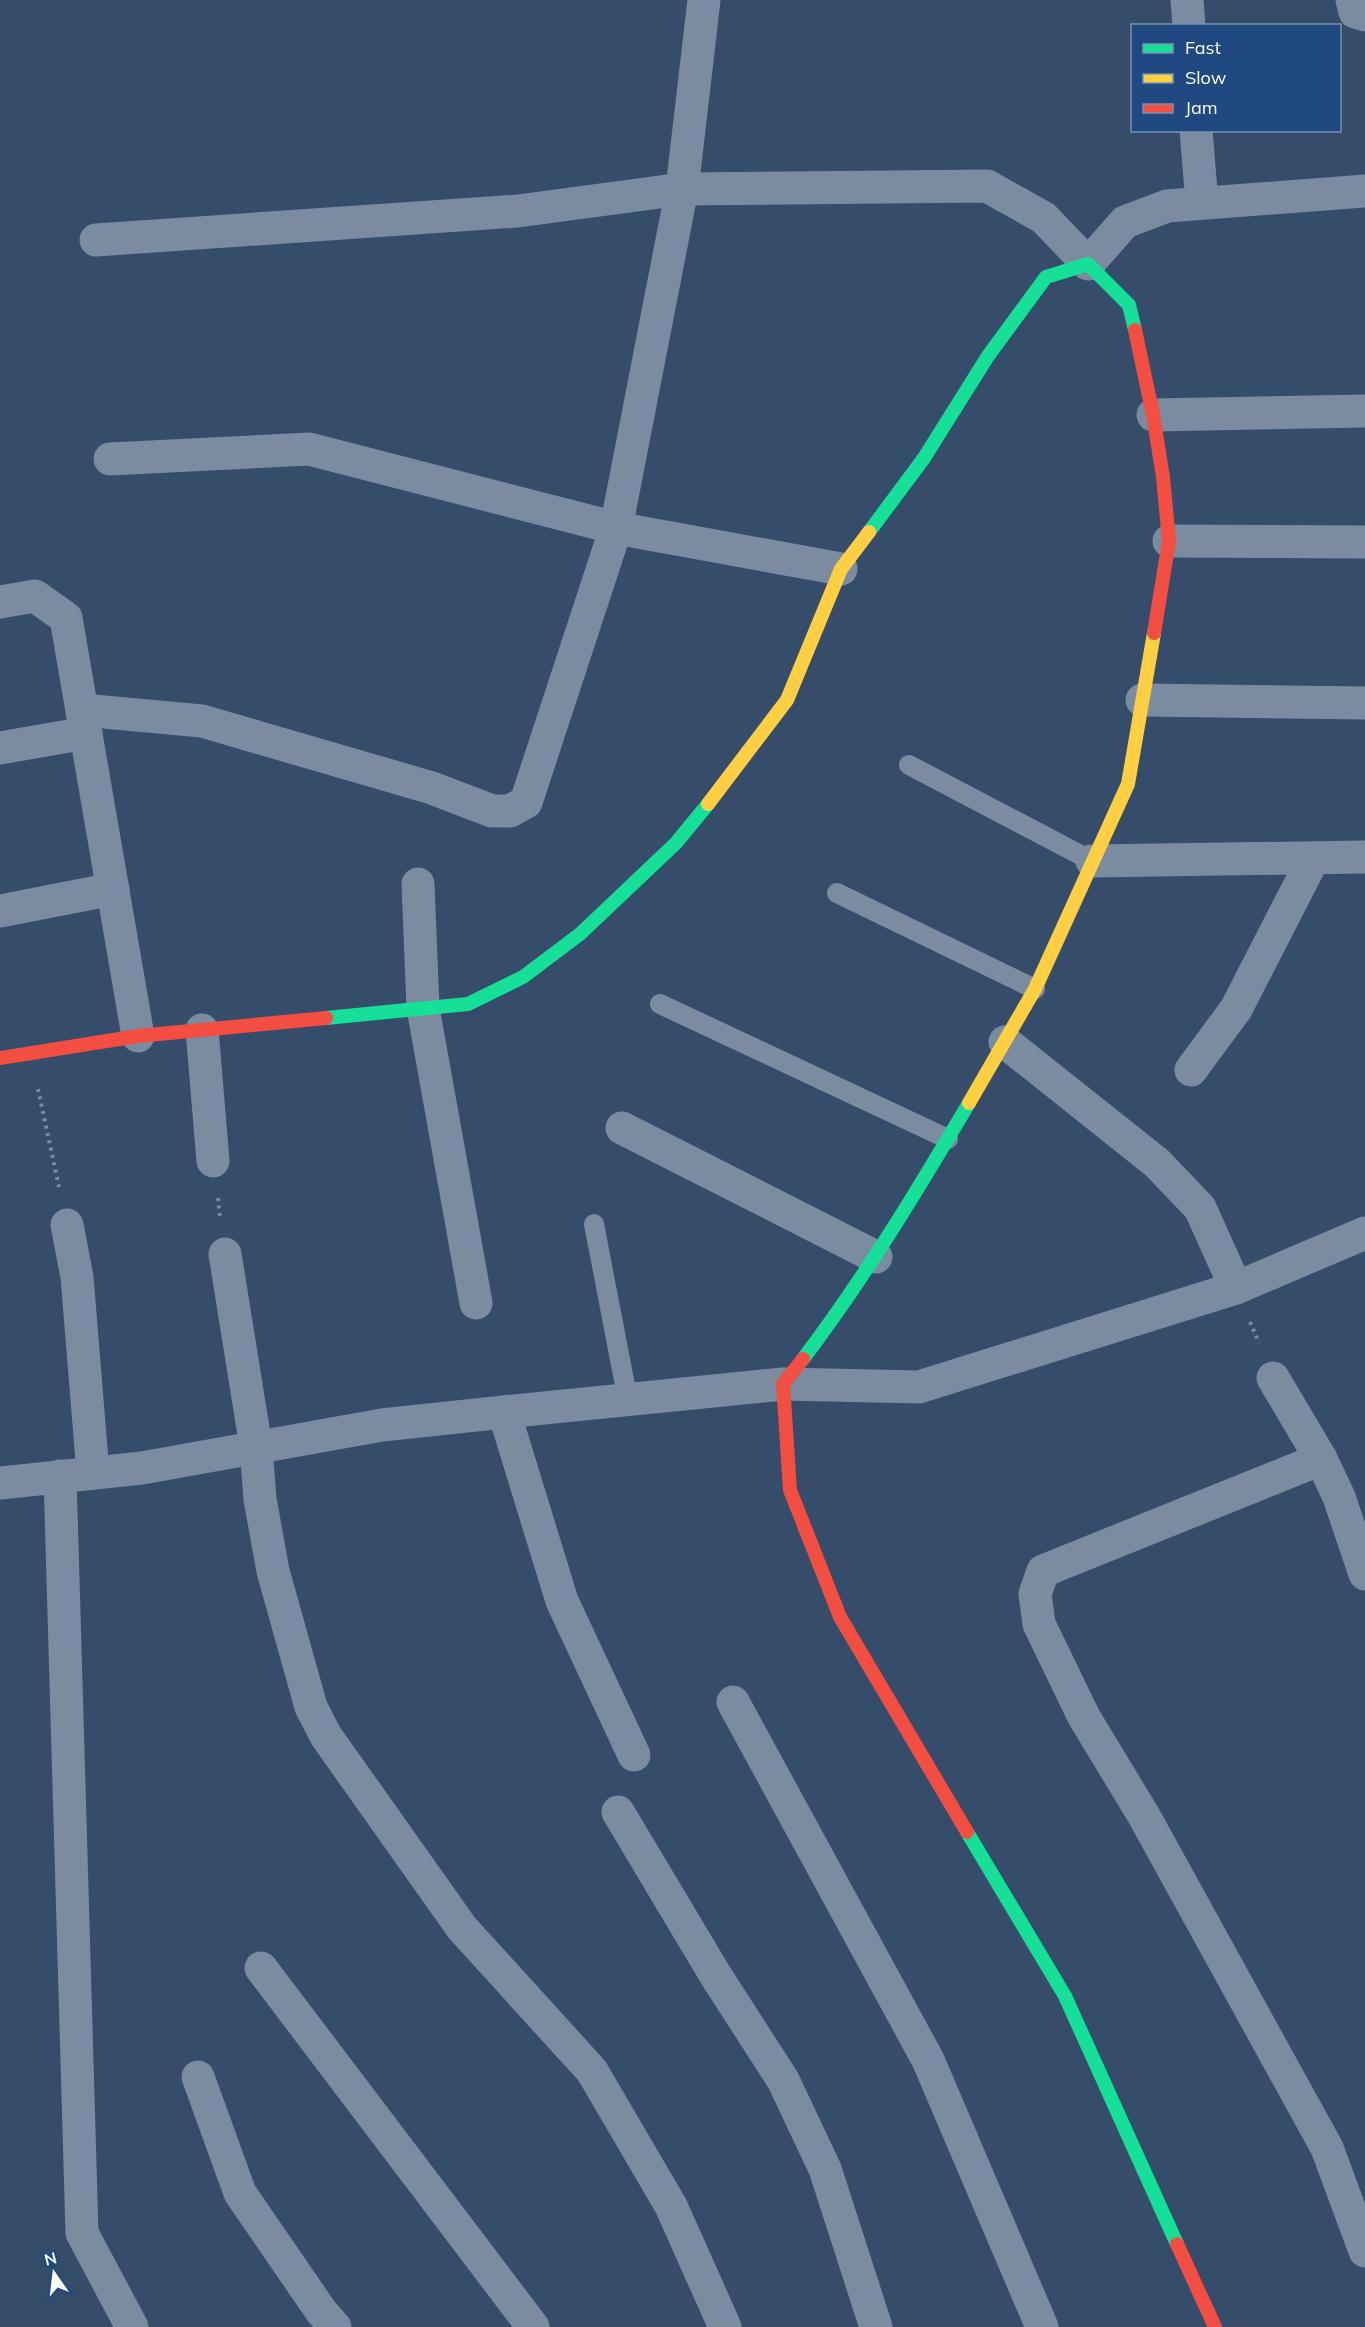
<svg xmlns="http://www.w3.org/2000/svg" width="1365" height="2327" font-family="Mulish,sans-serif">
<rect width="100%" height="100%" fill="#354c6a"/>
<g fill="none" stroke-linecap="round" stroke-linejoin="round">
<g stroke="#7b8ca0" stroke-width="4" stroke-dasharray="3 4.5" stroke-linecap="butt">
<path d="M38,1089L59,1187"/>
<path d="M218,1198L220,1217"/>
<path d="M1250,1322L1259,1343"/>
</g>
<g stroke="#7b8ca0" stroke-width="20">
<path d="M909,765L1092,861"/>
<path d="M837,893L1035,989"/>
<path d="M660,1004L948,1139"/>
<path d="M594,1224L628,1401"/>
</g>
<g stroke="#7b8ca0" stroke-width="33">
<path d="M1187,0L1189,26"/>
<path d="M1352,0L1355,12L1365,15"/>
<path d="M1196,130L1202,203"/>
<path d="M96,240L518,211L682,189L987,186L1044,218L1088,264L1125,222L1167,206L1365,191"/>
<path d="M1153,415L1365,411"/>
<path d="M110,459L309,449L616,528L841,569"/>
<path d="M1169,541L1365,542"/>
<path d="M0,602L35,596L66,618L138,1036"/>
<path d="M1142,700L1365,703"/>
<path d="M82,710L202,721L432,788L492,811H510L526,802L616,528L682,189L704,0"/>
<path d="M0,748L86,733"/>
<path d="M1092,861L1365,857"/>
<path d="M418,884L423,1008L476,1303"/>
<path d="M0,911L113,889"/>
<path d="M202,1030L213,1161"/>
<path d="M1005,1042L1157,1163L1200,1208L1236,1288"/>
<path d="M1191,1070L1236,1009L1313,859"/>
<path d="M622,1128L876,1257"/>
<path d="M67,1225L77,1277L93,1473"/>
<path d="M225,1254L256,1447L260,1499L273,1571L311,1707L326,1736L462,1928L592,2071L671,2206L725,2327"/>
<path d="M1273,1378L1321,1459L1339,1497L1365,1574"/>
<path d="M504,1412L562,1601L634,1755"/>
<path d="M1321,1459L1043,1571L1035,1594L1039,1624L1084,1717L1144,1816L1327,2148L1365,2251"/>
<path d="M60,1476L82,2233L132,2327"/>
<path d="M0,1483L142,1468L382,1425L504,1412L783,1384L919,1387L1236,1288L1365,1233"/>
<path d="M733,1702L928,2060L1042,2327"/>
<path d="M618,1812L716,1976L783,2080L825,2169L876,2327"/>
<path d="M261,1968L533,2327"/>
<path d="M198,2077L240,2193L321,2311L335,2327"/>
</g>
<g stroke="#16e098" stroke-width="14">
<path d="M869,532L924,458L988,356L1046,277L1088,264L1129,305L1135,330"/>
<path d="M326,1018L468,1004L523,977L580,934L676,843L708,804"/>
<path d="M803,1359C865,1277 917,1191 969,1103"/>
<path d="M967,1832L1065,1996L1177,2244"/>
</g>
<g stroke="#ffcf43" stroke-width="14">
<path d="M708,804L787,700L841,569L869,532"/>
<path d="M969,1103L1035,989L1128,784L1154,633"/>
</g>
<g stroke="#f24e42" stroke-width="14">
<path d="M1135,330L1153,415L1163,477L1169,541L1154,633"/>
<path d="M0,1058L138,1036L326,1018"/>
<path d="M803,1359L783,1384L790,1490L840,1617L967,1832"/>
<path d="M1177,2244L1215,2327"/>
</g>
</g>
<rect x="1131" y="24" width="210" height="108" fill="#1f4980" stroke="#7992b3" stroke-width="1.5"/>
<rect x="1143" y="44" width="30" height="9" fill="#16e098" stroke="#7992b3" stroke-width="1.5"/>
<text x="1185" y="54" font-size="18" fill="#ffffff">Fast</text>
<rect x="1143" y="74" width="30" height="9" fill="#ffcf43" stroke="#7992b3" stroke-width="1.5"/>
<text x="1185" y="84" font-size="18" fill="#ffffff">Slow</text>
<rect x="1143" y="104" width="30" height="9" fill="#f24e42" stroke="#7992b3" stroke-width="1.5"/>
<text x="1185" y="114" font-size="18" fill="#ffffff">Jam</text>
<g transform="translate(54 2273) rotate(346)" stroke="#1f4980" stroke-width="4.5" paint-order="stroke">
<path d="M0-4.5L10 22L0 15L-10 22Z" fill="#ffffff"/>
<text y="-9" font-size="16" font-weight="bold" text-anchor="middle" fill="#ffffff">N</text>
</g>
</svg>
